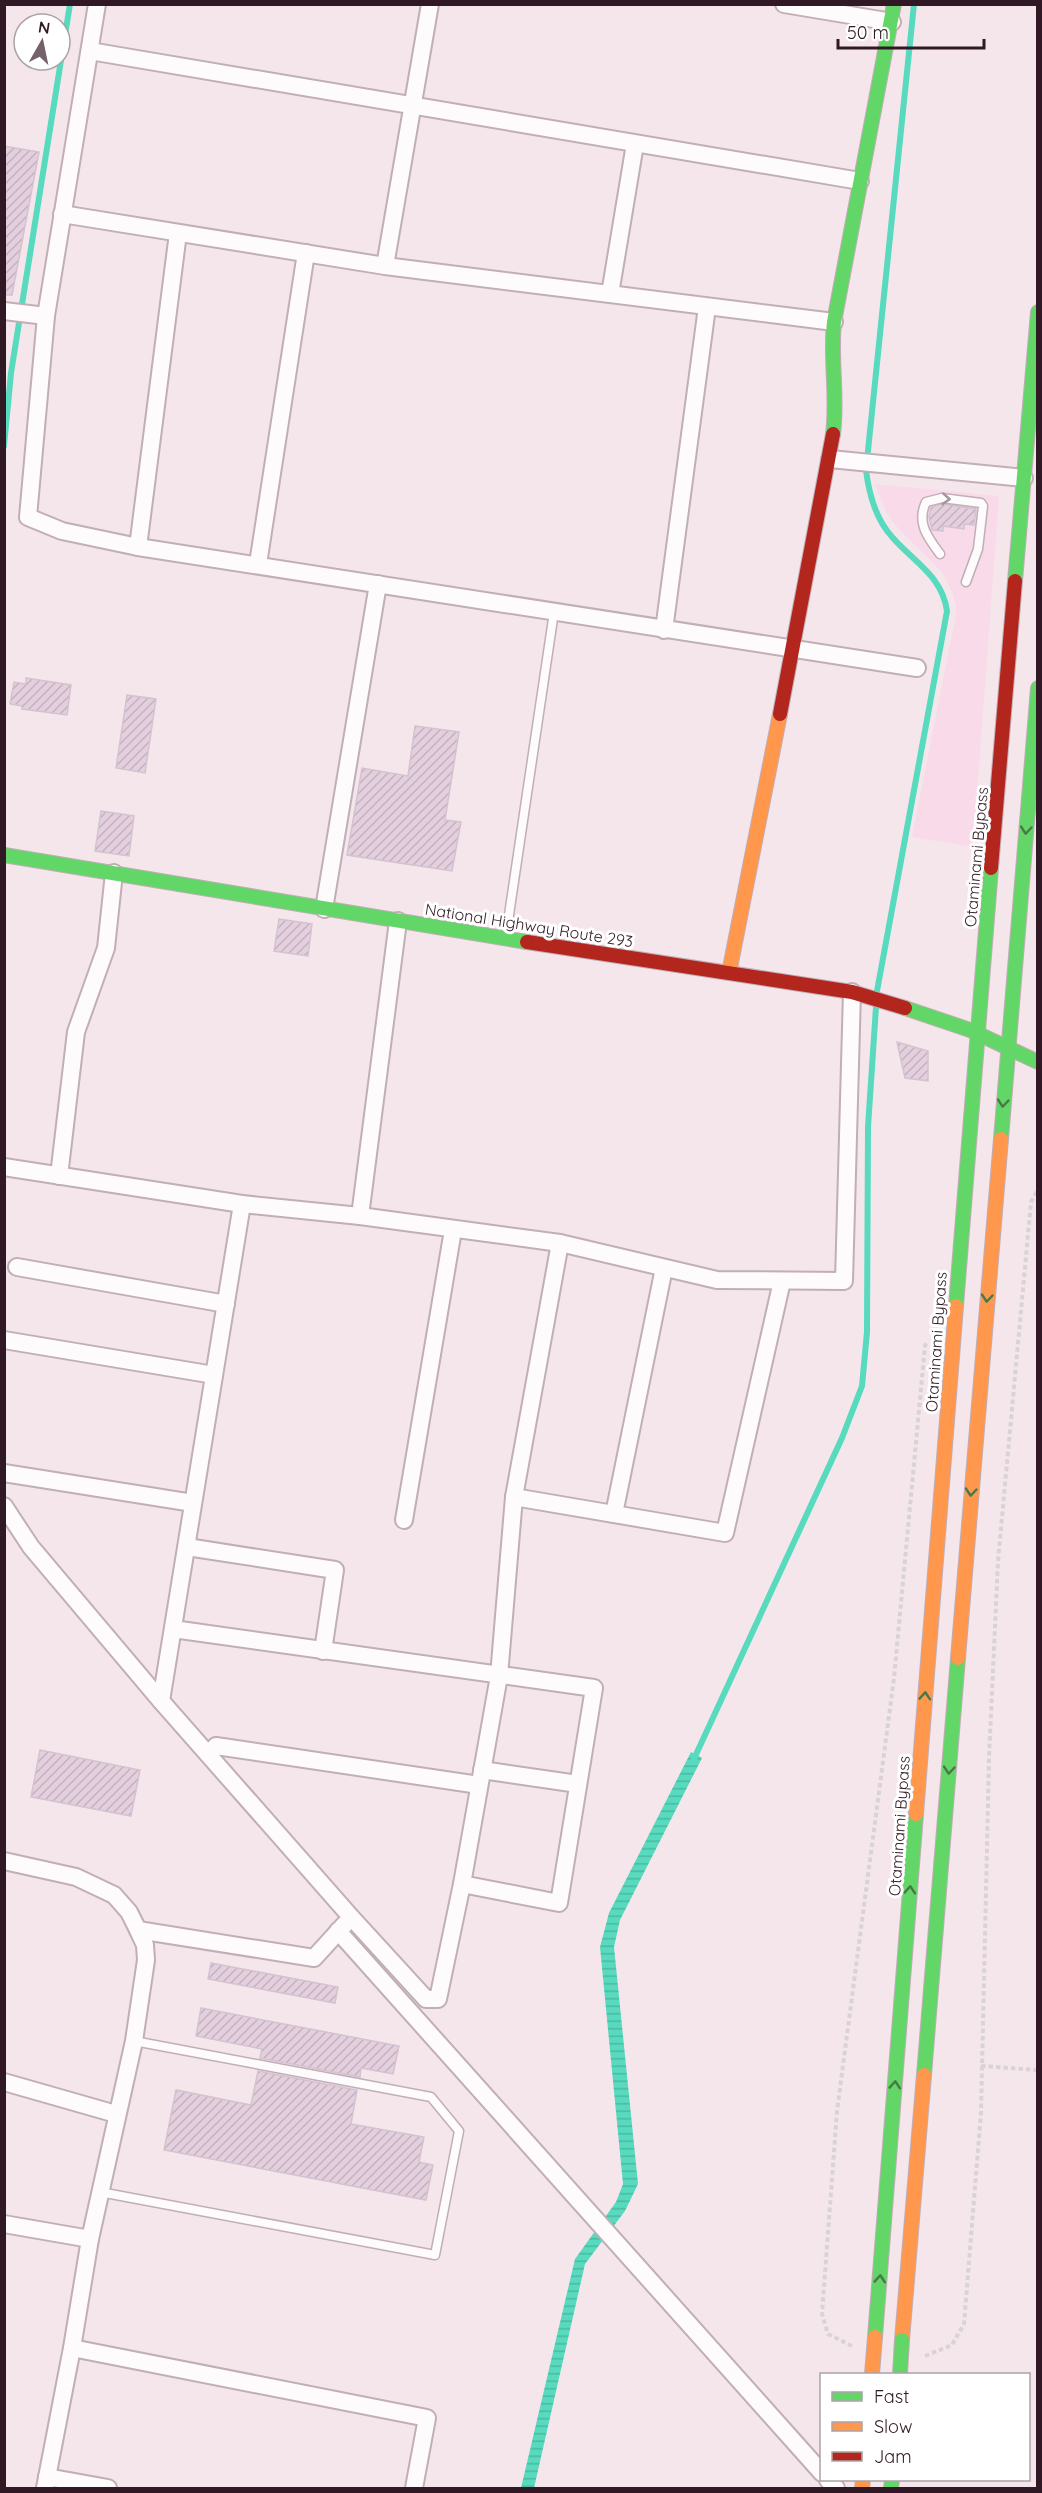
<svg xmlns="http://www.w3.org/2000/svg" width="1042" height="2493" font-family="Quicksand,sans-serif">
<defs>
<pattern id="water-rules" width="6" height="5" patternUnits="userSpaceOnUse" patternTransform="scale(1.5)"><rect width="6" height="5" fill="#57dabd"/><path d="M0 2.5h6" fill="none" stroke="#4cbaa2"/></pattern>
<pattern id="building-hatch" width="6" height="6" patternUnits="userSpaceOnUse" patternTransform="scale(1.5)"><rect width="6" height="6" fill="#e4cfde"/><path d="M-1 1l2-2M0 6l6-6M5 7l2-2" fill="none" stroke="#c4b1be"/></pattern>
</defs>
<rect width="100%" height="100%" fill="#f5e6ec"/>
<path fill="#f9dae8" d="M875,484L999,496L973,847L912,837L956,615V606L953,594L942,572L899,529L887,514Z"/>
<path fill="url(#water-rules)" d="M691,1752L702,1758L620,1920L614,1947L638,2184L625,2211L585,2264L534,2488H521L575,2259L616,2202L623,2184L600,1947L609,1913Z"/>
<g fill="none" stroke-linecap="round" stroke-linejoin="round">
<g stroke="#57dabd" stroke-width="6">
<path d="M4,446L11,373L70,4"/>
<path d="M877,991L947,611C942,576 915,563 893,538C876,520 869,495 866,470L914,4"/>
<path d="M693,1761L842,1438L862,1386L867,1332L868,1127L876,1007"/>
</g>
</g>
<g fill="url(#building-hatch)" stroke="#d3c3ce" stroke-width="1.5">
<path d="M4,146L39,152L12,295H4Z"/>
<path d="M942,504L976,509L974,525L964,524V529L943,526V531L932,530L929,517L931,507Z"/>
<path d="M26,678L71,685L67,715L22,709V706L10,704L14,682L26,684Z"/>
<path d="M127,695L156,699L145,773L116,768Z"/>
<path d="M415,726L459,732L445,820L461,822L452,871L347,855L362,768L408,776Z"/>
<path d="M101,811L134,816L129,856L95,851Z"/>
<path d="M279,919L312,924L308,956L274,951Z"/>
<path d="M897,1042L928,1051V1081L905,1078Z"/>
<path d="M40,1750L140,1770L131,1816L31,1797Z"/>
<path d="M211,1963L338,1987L335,2003L208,1979Z"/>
<path d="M201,2008L399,2046L393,2074L361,2068L360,2077L260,2058L262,2049L196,2036Z"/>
<path d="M258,2071L357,2090L351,2124L424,2137L419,2162L433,2165L426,2200L164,2150L176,2090L251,2105Z"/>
</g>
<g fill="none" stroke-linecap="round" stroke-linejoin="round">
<g stroke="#c1aeb7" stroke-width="11">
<g id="lane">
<path d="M940,554C928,538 916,523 926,502L942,498L981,503L983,506L978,549L966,582"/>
<path d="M506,935L554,612"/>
<path d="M100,2192L435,2255L459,2131L431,2097L134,2041"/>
</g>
</g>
<g stroke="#c1aeb7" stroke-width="20">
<g id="street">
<path d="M97,4L46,316L28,517L62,531L138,547L917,668"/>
<path d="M784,4L892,22"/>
<path d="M90,51L860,181"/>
<path d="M62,214L385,266L834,322"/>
<path d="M385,266L430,4"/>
<path d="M610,294L635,144"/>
<path d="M4,311L46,316"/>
<path d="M830,459L1024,478"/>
<path d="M138,547L178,233"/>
<path d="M258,564L306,253"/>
<path d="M664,630L707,307"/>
<path d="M324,909L378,584"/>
<path d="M4,1167L242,1204L360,1216L560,1243L717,1280L844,1281L852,992"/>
<path d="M59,1176L76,1032L106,948L114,873"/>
<path d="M360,1216L398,921"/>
<path d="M17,1267L226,1304"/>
<path d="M4,1340L214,1375"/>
<path d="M4,1473L193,1503"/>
<path d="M514,1497L725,1533L782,1281"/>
<path d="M4,1506L31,1547L161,1701L351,1917L426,1999H438L462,1884L499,1676L514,1497L560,1243"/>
<path d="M614,1514L664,1268"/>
<path d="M404,1520L453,1230"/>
<path d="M187,1547L335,1570L323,1651"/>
<path d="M173,1629L594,1688L559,1903L462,1884"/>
<path d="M161,1701L242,1204"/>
<path d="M209,1755L216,1746L479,1785"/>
<path d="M482,1770L578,1784"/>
<path d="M4,1861L76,1877L114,1895L129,1912L138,1930L145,1945L146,1960L134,2041L90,2239L72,2348L45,2488"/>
<path d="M138,1930L314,1958L345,1924"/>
<path d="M338,1931L822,2473"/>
<path d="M4,2082L116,2114"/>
<path d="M4,2224L90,2239"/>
<path d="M72,2348L427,2418L414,2488"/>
<path d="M47,2477L108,2488"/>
<path d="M828,2480L836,2488"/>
</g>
</g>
<g stroke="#c1aeb7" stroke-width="16">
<g id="fast">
<path d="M833,434C838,397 830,359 834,322L894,4"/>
<path d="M1015,581L1038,312"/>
<path d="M4,855L527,942"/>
<path d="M905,1008L970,1030L1038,1062"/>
<path d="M1001,1139L1038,688"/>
<path d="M956,1306L991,868"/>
<path d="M924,2075L958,1658"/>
<path d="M875,2337L916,1814"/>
<path d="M891,2488L892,2480"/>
</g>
</g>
<g stroke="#c1aeb7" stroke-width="16">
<g id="slow">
<path d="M729,973L780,714"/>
<path d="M958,1658L1001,1139"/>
<path d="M916,1814L956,1306"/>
<path d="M902,2340L924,2075"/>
<path d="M862,2488L863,2480"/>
</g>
</g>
<g stroke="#c1aeb7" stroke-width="16">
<g id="jam">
<path d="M780,714L833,434"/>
<path d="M991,868L1015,581"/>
<path d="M527,942L852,992L905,1008"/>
</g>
</g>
<g stroke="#d9d3d6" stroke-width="4" stroke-dasharray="4.5 3" stroke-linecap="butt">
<path d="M981,2066L1038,2070"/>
<path d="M852,2346L828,2334L822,2314L837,2111L894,1678L925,1346L927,1341"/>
<path d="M925,2356L952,2345L964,2324L981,2113L989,1758L998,1561L1031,1202L1038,1189"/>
</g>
<use href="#lane" stroke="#fefbfc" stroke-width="8"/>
<use href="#street" stroke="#fefbfc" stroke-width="16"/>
<use href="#fast" stroke="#63d668" stroke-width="14"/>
<use href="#slow" stroke="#ff974d" stroke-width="14"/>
<use href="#jam" stroke="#b3261e" stroke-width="14"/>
<g stroke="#c1aeb7" stroke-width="16" stroke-linecap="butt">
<path id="fast-bridge" d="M900,2374L902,2340"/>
</g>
<g stroke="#c1aeb7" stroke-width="16" stroke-linecap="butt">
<path id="slow-bridge" d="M872,2374L875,2337"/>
</g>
<use href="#fast-bridge" stroke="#63d668" stroke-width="14"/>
<use href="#slow-bridge" stroke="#ff974d" stroke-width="14"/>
</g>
<defs><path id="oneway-chevron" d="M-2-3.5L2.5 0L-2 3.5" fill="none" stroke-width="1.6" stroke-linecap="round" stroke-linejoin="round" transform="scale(1.5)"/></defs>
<use stroke="#a1959b" href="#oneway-chevron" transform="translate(946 499) rotate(4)"/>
<g stroke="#4a7846">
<use href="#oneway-chevron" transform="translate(1026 830) rotate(95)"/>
<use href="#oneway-chevron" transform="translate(1003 1103) rotate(95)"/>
<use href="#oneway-chevron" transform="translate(987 1298) rotate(95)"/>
<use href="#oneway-chevron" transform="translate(971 1492) rotate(95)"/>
<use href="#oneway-chevron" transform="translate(925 1696) rotate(-86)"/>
<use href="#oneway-chevron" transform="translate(949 1770) rotate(95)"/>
<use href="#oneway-chevron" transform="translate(910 1890) rotate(-86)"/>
<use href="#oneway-chevron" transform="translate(895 2085) rotate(-86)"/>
<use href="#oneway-chevron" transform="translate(880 2279) rotate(-86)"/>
</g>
<g text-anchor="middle" stroke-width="6" stroke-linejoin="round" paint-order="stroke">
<g font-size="16" fill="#301924" stroke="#fff">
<text transform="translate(976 857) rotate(-85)" y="6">Otaminami Bypass</text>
<text transform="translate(529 925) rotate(9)" y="6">National Highway Route 293</text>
<text transform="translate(936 1342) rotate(-86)" y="6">Otaminami Bypass</text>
<text transform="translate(899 1826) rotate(-86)" y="6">Otaminami Bypass</text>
</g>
</g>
<rect width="1042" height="2493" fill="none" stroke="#301924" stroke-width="12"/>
<rect x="820" y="2373" width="210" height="108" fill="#ffffff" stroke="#aca3a7" stroke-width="1.5"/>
<rect x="832" y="2392" width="30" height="9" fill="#63d668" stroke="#aca3a7" stroke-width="1.5"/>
<text x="874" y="2403" font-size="18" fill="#301924">Fast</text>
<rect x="832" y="2422" width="30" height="9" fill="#ff974d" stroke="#aca3a7" stroke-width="1.5"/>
<text x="874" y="2433" font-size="18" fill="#301924">Slow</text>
<rect x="832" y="2452" width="30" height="9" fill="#b3261e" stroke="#aca3a7" stroke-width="1.5"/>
<text x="874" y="2463" font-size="18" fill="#301924">Jam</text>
<g transform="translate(42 42) rotate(9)"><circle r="28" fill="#ffffff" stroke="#aca3a7" stroke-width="1.5"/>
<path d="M0-4.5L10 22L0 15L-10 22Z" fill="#75616a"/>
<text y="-9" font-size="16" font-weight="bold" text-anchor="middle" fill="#301924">N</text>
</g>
<path d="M838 39v9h146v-9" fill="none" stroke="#301924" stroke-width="3"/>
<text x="847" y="39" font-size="18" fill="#301924" stroke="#ffffff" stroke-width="4.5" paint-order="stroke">50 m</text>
</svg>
